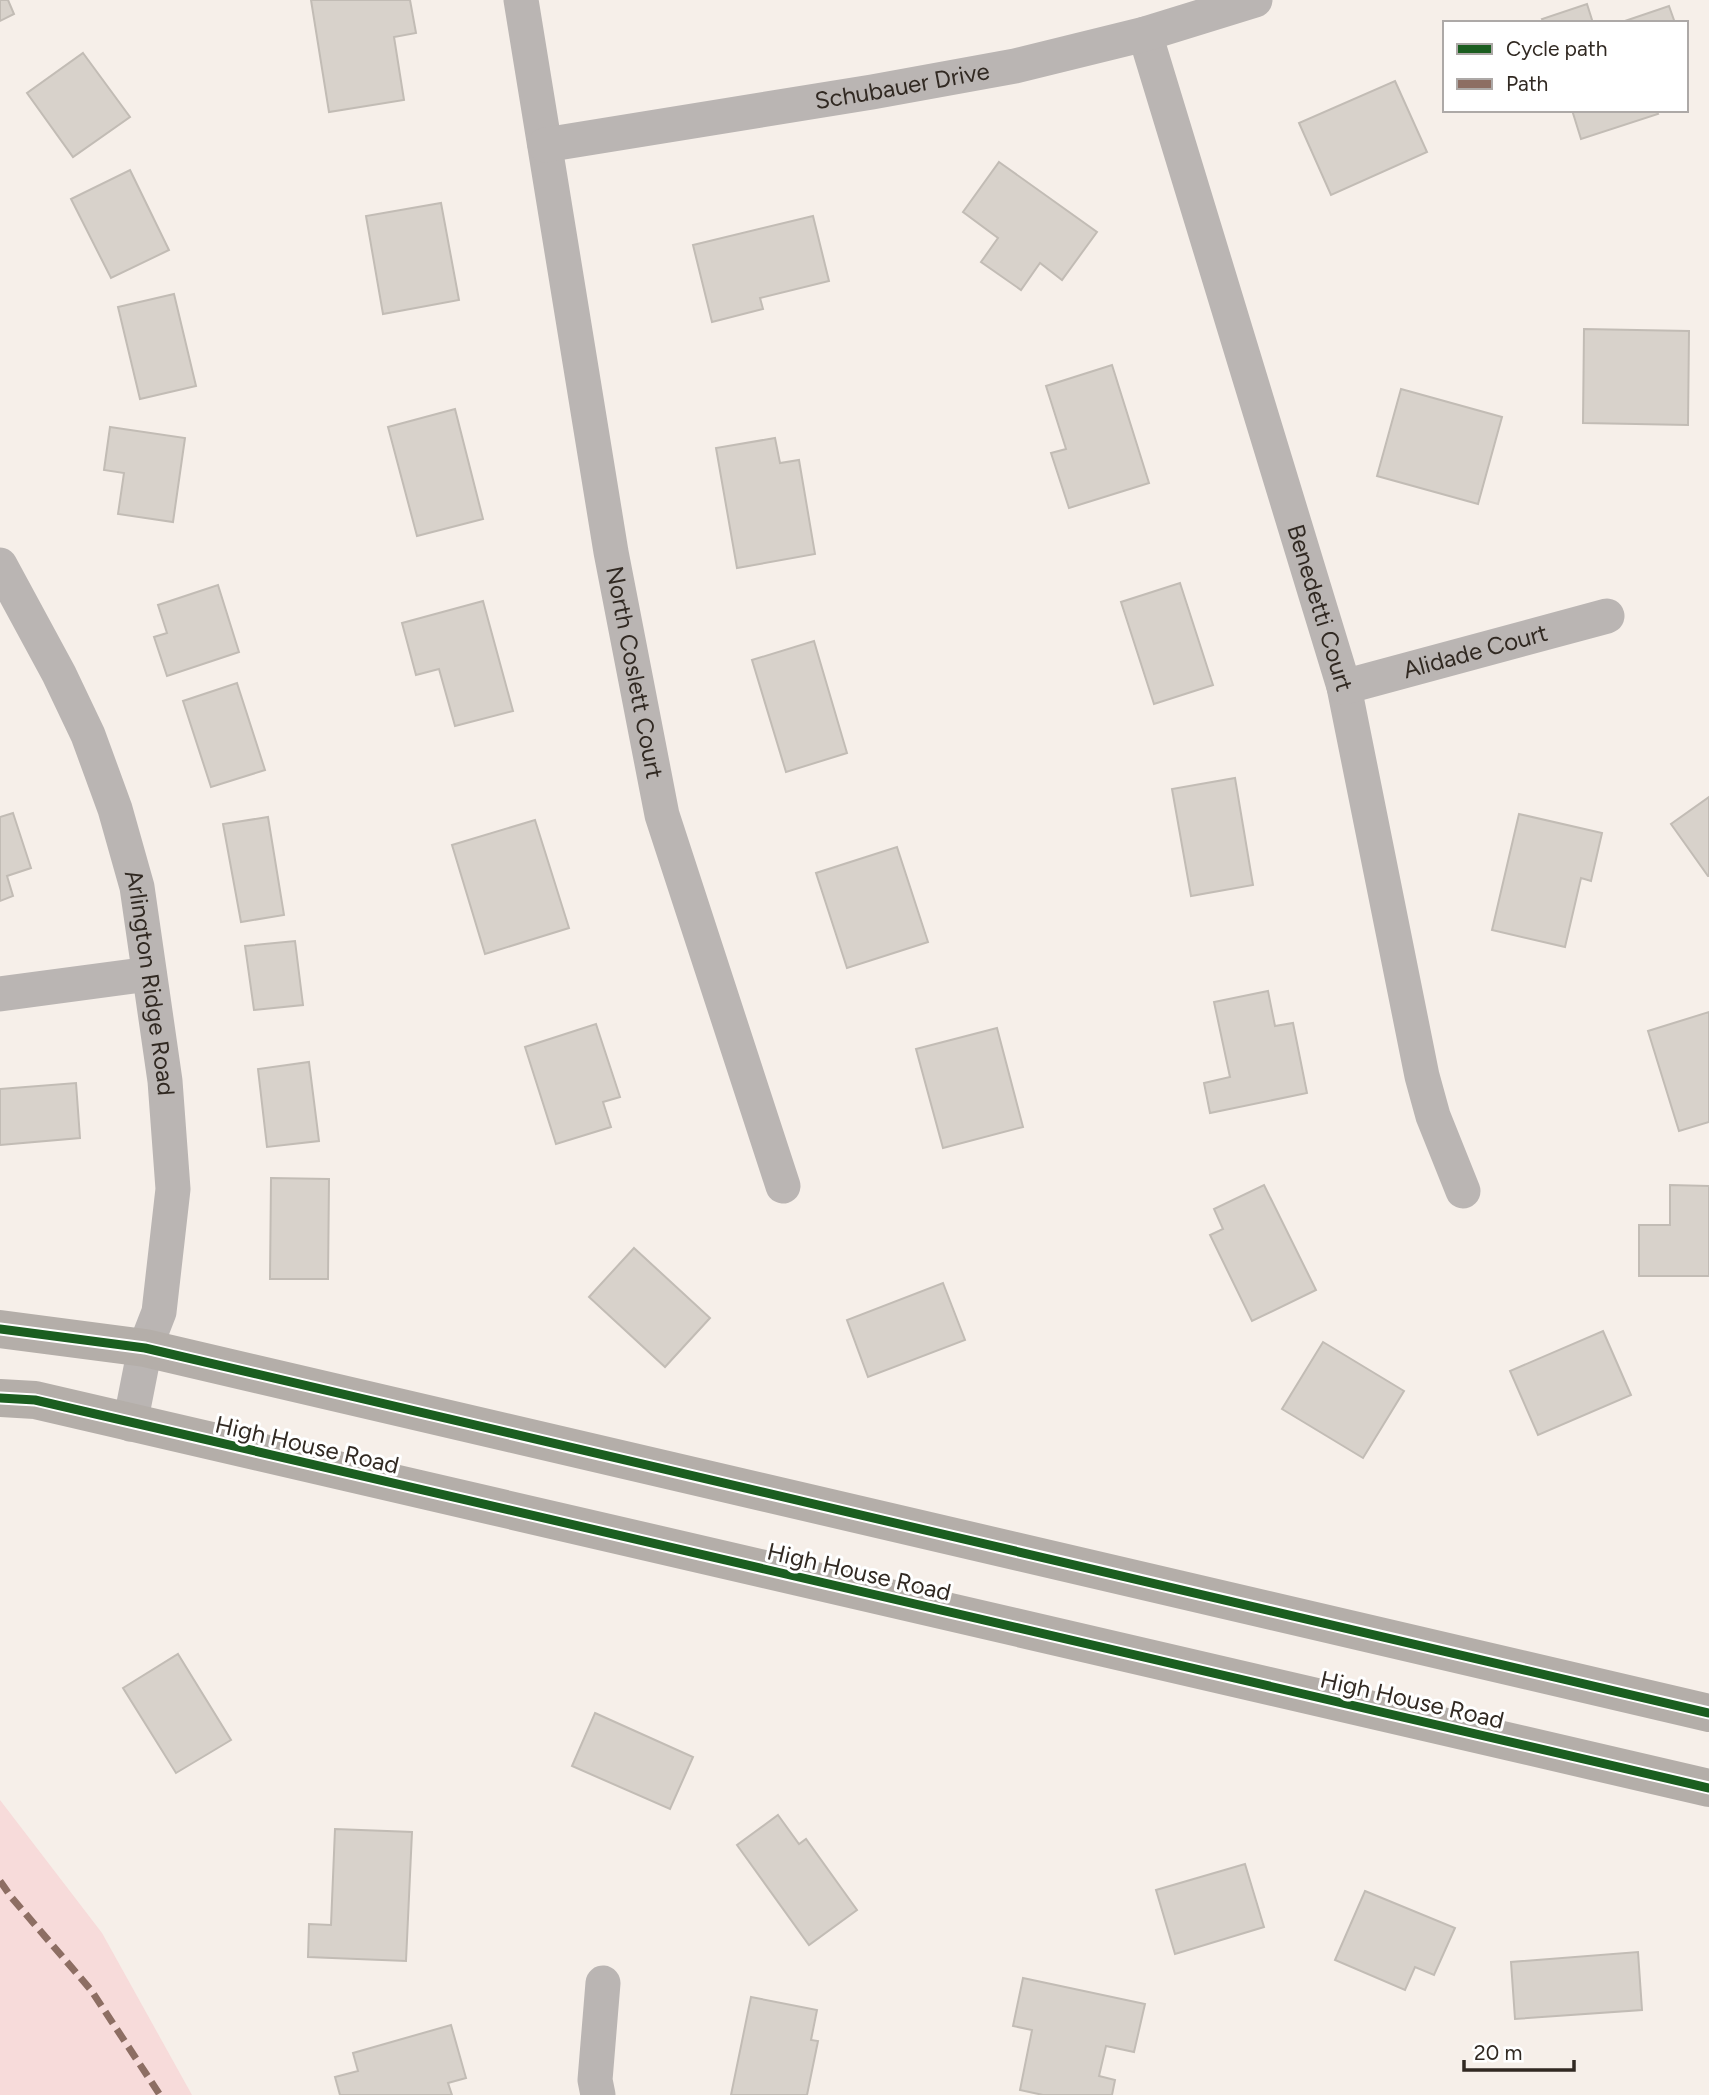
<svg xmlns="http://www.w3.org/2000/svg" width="1709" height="2095" font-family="Figtree,sans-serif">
<rect width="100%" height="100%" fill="#f6efe9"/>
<path fill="#f7dbda" d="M0,1800L102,1933L192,2095H0Z"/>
<g fill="#d8d2cb" stroke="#c2bcb5" stroke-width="2">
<path d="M0,0H8L14,14L0,21Z"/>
<path d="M311,0H410L416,33L394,37L404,100L329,112Z"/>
<path d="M1587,4L1593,23H1544L1542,19Z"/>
<path d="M1669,6L1675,23H1619Z"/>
<path d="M83,53L130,117L73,157L27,93Z"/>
<path d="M1395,81L1427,152L1331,195L1299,123Z"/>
<path d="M1572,110H1656L1658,114L1581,139Z"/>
<path d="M999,162L1097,232L1062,280L1040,263L1021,290L981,262L998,238L963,212Z"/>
<path d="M130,170L169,250L111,278L71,199Z"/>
<path d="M441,203L459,300L383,314L366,216Z"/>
<path d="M813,216L829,281L760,298L763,309L712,322L693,245Z"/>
<path d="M174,294L196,386L140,399L118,307Z"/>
<path d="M1584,329L1689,331L1688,425L1583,423Z"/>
<path d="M1112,365L1149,483L1069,508L1051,453L1066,449L1046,386Z"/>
<path d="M1401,389L1502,417L1478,504L1377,476Z"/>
<path d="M455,409L483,519L417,536L388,427Z"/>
<path d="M110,427L185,438L173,522L118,514L124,473L104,470Z"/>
<path d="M775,438L780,463L799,460L815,554L737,568L716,448Z"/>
<path d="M1180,583L1213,685L1154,704L1121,602Z"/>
<path d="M218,585L239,652L167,676L154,637L167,633L158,605Z"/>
<path d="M483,601L513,711L455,726L439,669L416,675L402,623Z"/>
<path d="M814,641L847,753L786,772L752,660Z"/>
<path d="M237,683L265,770L211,787L183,701Z"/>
<path d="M1235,778L1253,885L1191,896L1172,789Z"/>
<path d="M1709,797V876H1708L1671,824Z"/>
<path d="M13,813L31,868L7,876L13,896L0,901V817Z"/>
<path d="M1519,814L1602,833L1591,881L1581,878L1565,947L1492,930Z"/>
<path d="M268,817L284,915L241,922L223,824Z"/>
<path d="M535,820L569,928L485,954L452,845Z"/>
<path d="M897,847L928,942L847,968L816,873Z"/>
<path d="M295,941L303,1005L254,1010L245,946Z"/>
<path d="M1268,991L1275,1026L1293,1023L1307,1093L1210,1113L1204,1083L1230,1077L1214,1002Z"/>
<path d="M1709,1012V1122L1679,1131L1648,1031Z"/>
<path d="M596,1024L620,1097L603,1102L611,1127L556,1144L525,1047Z"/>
<path d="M997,1028L1023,1127L943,1148L916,1049Z"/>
<path d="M309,1062L319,1141L267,1147L258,1069Z"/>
<path d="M76,1083L80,1138L0,1145V1089Z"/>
<path d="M271,1178L329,1179L328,1279H270Z"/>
<path d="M1264,1185L1316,1290L1252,1321L1210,1235L1223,1229L1214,1209Z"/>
<path d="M1670,1185L1709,1186V1276H1639V1225H1670Z"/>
<path d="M634,1248L710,1318L665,1367L589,1297Z"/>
<path d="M943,1283L965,1340L868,1377L847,1320Z"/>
<path d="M1603,1331L1631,1395L1538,1435L1510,1371Z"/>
<path d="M1323,1342L1404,1391L1363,1458L1282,1409Z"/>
<path d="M178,1654L231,1740L176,1773L123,1688Z"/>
<path d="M595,1713L693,1757L670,1809L572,1766Z"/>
<path d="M778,1815L799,1844L806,1839L857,1910L809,1945L737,1845Z"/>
<path d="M335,1829L412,1832L406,1961L308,1957L309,1924L331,1925Z"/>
<path d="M1245,1864L1264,1927L1175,1954L1156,1890Z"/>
<path d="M1365,1891L1455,1928L1434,1975L1415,1967L1405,1990L1335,1960Z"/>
<path d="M1638,1952L1642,2010L1515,2019L1511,1962Z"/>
<path d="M1023,1978L1145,2004L1134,2052L1106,2046L1099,2076L1115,2080L1112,2095H1043L1020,2090L1032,2030L1013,2026Z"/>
<path d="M751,1997L817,2010L811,2040L818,2041L807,2095H731Z"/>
<path d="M451,2025L466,2078L448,2083L452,2095H340L335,2077L358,2071L353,2053Z"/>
</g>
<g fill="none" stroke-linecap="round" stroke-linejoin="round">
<g stroke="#bab5b3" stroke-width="35">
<path id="s1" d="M521,0L611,552L662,815L783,1186"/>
<path id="s2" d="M1145,34L1344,687L1422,1076L1433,1116L1463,1191"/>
<path id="s3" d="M545,145L872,92L1015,66L1145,34L1255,0"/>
<path id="s4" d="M0,565L59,674L88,735L115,809L137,887L165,1081L173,1189L159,1312L145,1348L130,1424"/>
<path id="s5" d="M1344,687L1607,616"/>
<path d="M0,994L149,974"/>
<path d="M598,2095L595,2080L603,1983"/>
</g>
<g stroke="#b4aea9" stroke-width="38">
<path d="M0,1329L145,1348L1709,1713"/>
<path d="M0,1398L35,1400L1709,1788"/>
</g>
<path stroke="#8d6e63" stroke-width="7" stroke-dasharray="14 7" stroke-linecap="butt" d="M0,1881L12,1898L91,1990L160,2095"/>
<g stroke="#fff" stroke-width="13">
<g id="cycleway">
<path d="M0,1329L145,1348L1709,1713"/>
<path d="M0,1398L35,1400L1709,1788"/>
</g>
</g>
<use href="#cycleway" stroke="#1b5e20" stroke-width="9"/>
</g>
<g text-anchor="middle" stroke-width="6" stroke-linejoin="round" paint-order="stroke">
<g font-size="24" fill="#312922" stroke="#fff">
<text dy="8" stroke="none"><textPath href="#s3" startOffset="362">Schubauer Drive</textPath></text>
<text dy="8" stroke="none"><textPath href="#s2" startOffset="600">Benedetti Court</textPath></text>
<text dy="8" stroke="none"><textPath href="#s5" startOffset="136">Alidade Court</textPath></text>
<text dy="8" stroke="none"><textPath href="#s1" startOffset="682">North Coslett Court</textPath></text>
<text dy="8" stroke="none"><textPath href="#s4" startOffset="448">Arlington Ridge Road</textPath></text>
<text transform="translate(307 1445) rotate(13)" y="8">High House Road</text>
<text transform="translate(859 1572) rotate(13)" y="8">High House Road</text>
<text transform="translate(1412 1700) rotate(13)" y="8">High House Road</text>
</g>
</g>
<rect x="1443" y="21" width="245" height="91" fill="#ffffff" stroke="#ada9a7" stroke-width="2"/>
<rect x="1457" y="44" width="35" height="10" fill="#1b5e20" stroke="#ada9a7" stroke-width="2"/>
<text x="1506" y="56" font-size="21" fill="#312922">Cycle path</text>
<rect x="1457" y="79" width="35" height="10" fill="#8d6e63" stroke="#ada9a7" stroke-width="2"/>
<text x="1506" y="91" font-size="21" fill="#312922">Path</text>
<path d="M1464 2060v10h110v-10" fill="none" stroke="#312922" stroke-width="3.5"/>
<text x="1474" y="2060" font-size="21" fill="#312922" stroke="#ffffff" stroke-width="5" paint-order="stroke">20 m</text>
</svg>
